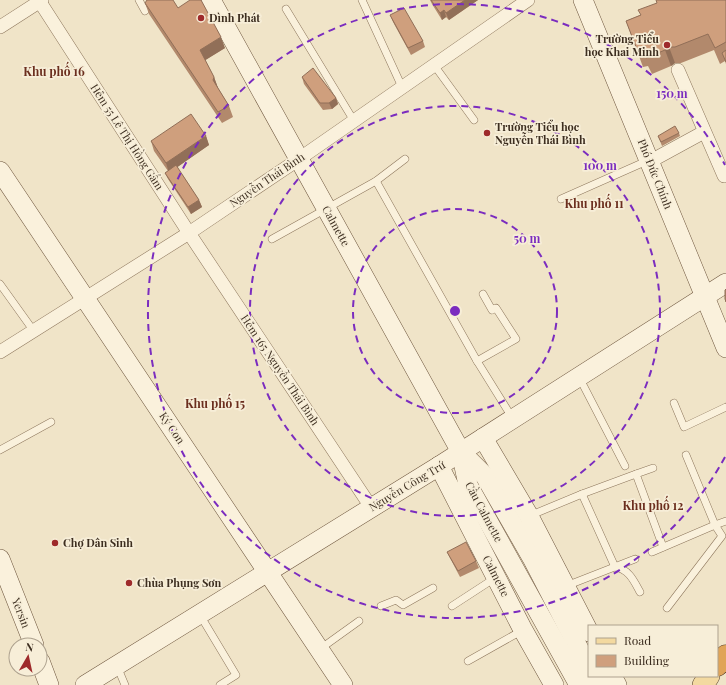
<svg xmlns="http://www.w3.org/2000/svg" width="726" height="685" font-family="'Playfair Display',serif">
<rect width="100%" height="100%" fill="#f0e4c8"/>
<g fill="none" stroke-linecap="round" stroke-linejoin="round">
<g stroke="#8d765c" stroke-width="8">
<g id="lane">
<path d="M139,0L145,11"/>
<path d="M362,0L402,87"/>
<path d="M286,9L354,121"/>
<path d="M434,65L474,120"/>
<path d="M376,181L477,361L513,419"/>
<path d="M561,199L649,160"/>
<path d="M272,239L376,181L405,159"/>
<path d="M0,284L33,330"/>
<path d="M477,361L516,339L496,308L492,310L483,294"/>
<path d="M579,377L625,466"/>
<path d="M674,403L684,427L726,407"/>
<path d="M0,450L51,422"/>
<path d="M686,455L715,525L726,521"/>
<path d="M653,468L636,474L663,547"/>
<path d="M582,494L636,474"/>
<path d="M529,516L582,494L615,567C629,569 634,581 640,592"/>
<path d="M652,552L715,525L722,536L667,608"/>
<path d="M566,586L635,559"/>
<path d="M381,606L396,600L403,605L433,588"/>
<path d="M452,606L495,578"/>
<path d="M200,615L236,675L220,685"/>
<path d="M320,649L359,621"/>
<path d="M468,661L523,630"/>
<path d="M117,666L125,685"/>
</g>
</g>
<g stroke="#8d765c" stroke-width="14">
<g id="street">
<path d="M40,2L189,233L371,507"/>
<path d="M0,27L42,0"/>
<path d="M678,70L724,176"/>
<path d="M649,162L704,132"/>
<path d="M0,352L189,233L299,159L528,0"/>
</g>
</g>
<g stroke="#6f573f" stroke-width="20">
<g id="secondary">
<path d="M211,0L461,452L485,476L532,558L589,668"/>
<path d="M583,0L726,348"/>
<path d="M0,171L343,685"/>
<path d="M483,438L529,516L589,632"/>
<path d="M461,452L468,485L579,685"/>
<path d="M439,466L523,630L554,685"/>
<path d="M0,559L34,645"/>
<path d="M40,661L49,685"/>
<path d="M593,676L598,685"/>
<path d="M612,676L617,685"/>
<path d="M85,685L439,466L726,283"/>
</g>
</g>
<g stroke="#5b4430" stroke-width="22">
<path id="primary" d="M703,685L709,676"/>
</g>
<g stroke="#5b4430" stroke-width="23">
<path id="highway" d="M717,665L726,656"/>
</g>
<use href="#lane" stroke="#faf1dc" stroke-width="7"/>
<use href="#street" stroke="#faf1dc" stroke-width="13"/>
<use href="#secondary" stroke="#faf1dc" stroke-width="19"/>
<use href="#primary" stroke="#f3d9a0" stroke-width="21"/>
<use href="#highway" stroke="#e0a458" stroke-width="22"/>
</g>
<g fill="#b2896c">
<path d="M430,0H478L449,20L446,17L442,20L432,4Z"/>
<path d="M726,0V64L725,61L720,64L714,50L681,63H675L671,66L652,74L648,66L643,67L626,21L640,15L657,3Z"/>
<path d="M145,3L178,8L225,48L205,60L214,77L218,88L229,106L233,117L222,123L149,14Z"/>
<path d="M390,15L423,41L425,47L411,55L393,22Z"/>
<path d="M302,77L336,98L338,104L332,109L323,110L304,84Z"/>
<path d="M679,133L680,136L662,146L658,136Z"/>
<path d="M206,136L209,145L177,167L199,200L202,207L191,214L168,179L165,173L168,171L154,151L151,141Z"/>
<path d="M447,552L476,561L479,568L460,577L450,558Z"/>
</g>
<g fill="#916f58">
<path d="M465,0H478L449,20L446,13Z"/>
<path d="M444,10L446,17L442,20L440,13Z"/>
<path d="M221,37L225,48L204,61L200,50Z"/>
<path d="M669,47L675,63L671,66L665,50Z"/>
<path d="M214,77L218,88L217,91L213,80Z"/>
<path d="M336,98L338,104L332,109L329,103Z"/>
<path d="M206,136L209,145L169,173L166,163Z"/>
<path d="M199,200L202,207L191,214L188,207Z"/>
</g>
<g fill="#cf9f7d" stroke="#916f58">
<path d="M147,0H173L178,8L190,0H201L221,37L200,50L214,77L213,80L229,106L218,112L145,3Z"/>
<path d="M431,0H465L446,13L444,10L440,13Z"/>
<path d="M656,0H726V42L715,48L708,34L675,47H669L665,50L646,58L643,50L638,52L626,21L641,15L638,10L657,3Z"/>
<path d="M404,8L423,41L408,48L390,15Z"/>
<path d="M726,50V62L722,53Z"/>
<path d="M313,68L336,98L329,103H320L302,77Z"/>
<path d="M191,114L206,136L166,163L151,141Z"/>
<path d="M675,126L679,133L661,142L658,136Z"/>
<path d="M176,165L199,200L188,207L165,173Z"/>
<path d="M726,289V302L725,299V290Z"/>
<path d="M466,542L476,561L458,571L447,552Z"/>
</g>
<g fill="none" stroke="#7b2cbf" stroke-width="2" stroke-dasharray="7 5">
<circle cx="455" cy="311" r="102"/>
<circle cx="455" cy="311" r="205"/>
<path d="M725 457A307 307 0 1 1 725 165"/>
</g>
<g fill="#9e2a2b" stroke="#f7eed8" stroke-width="1.5">
<circle cx="201" cy="18" r="4"/>
<circle cx="667" cy="45" r="4"/>
<circle cx="487" cy="133" r="4"/>
<circle cx="55" cy="543" r="4"/>
<circle cx="129" cy="583" r="4"/>
</g>
<g text-anchor="middle" stroke-width="3.5" stroke-linejoin="round" paint-order="stroke">
<g font-size="11" font-weight="bold" fill="#3d2e20" stroke="#f7eed8" text-anchor="start">
<text x="209" y="22">Đình Phát</text>
<text x="659" y="43" text-anchor="end">Trường Tiểu<tspan x="659" dy="13">học Khai Minh</tspan></text>
<text x="495" y="131">Trường Tiểu học<tspan x="495" dy="13">Nguyễn Thái Bình</tspan></text>
<text x="63" y="547">Chợ Dân Sinh</text>
<text x="137" y="587">Chùa Phụng Sơn</text>
</g>
<g font-size="11" fill="#3d2e20" stroke="#f7eed8">
<text transform="translate(127 137) rotate(57)" y="4">Hẻm 55 Lê Thị Hồng Gấm</text>
<text transform="translate(655 174) rotate(68)" y="4">Phó Đức Chính</text>
<text transform="translate(267 180) rotate(-34)" y="4">Nguyễn Thái Bình</text>
<text transform="translate(336 226) rotate(61)" y="4">Calmette</text>
<text transform="translate(280 370) rotate(56)" y="4">Hẻm 165 Nguyễn Thái Bình</text>
<text transform="translate(172 428) rotate(56)" y="4">Ký Con</text>
<text transform="translate(407 486) rotate(-31)" y="4">Nguyễn Công Trứ</text>
<text transform="translate(484 512) rotate(62)" y="4">Cầu Calmette</text>
<text transform="translate(496 576) rotate(63)" y="4">Calmette</text>
<text transform="translate(21 613) rotate(69)" y="4">Yersin</text>
</g>
<g font-size="12" font-weight="bold" fill="#6b2e1e" stroke="#f7eed8">
<text x="54" y="76">Khu phố 16</text>
<text x="594" y="208">Khu phố 11</text>
<text x="215" y="408">Khu phố 15</text>
<text x="653" y="510">Khu phố 12</text>
</g>
</g>
<circle cx="455" cy="311" r="6" fill="#7b2cbf" stroke="#f7eed8" stroke-width="2"/>
<g font-size="12" text-anchor="middle" font-weight="bold" fill="#7b2cbf" stroke="#f7eed8" stroke-width="3.5" stroke-linejoin="round" paint-order="stroke">
<text x="672" y="98">150 m</text>
<text x="600" y="170">100 m</text>
<text x="527" y="243">50 m</text>
</g>
<rect x="588" y="625" width="130" height="52" fill="#f7eed8" stroke="#ada18e"/>
<rect x="596" y="638" width="20" height="6" fill="#f3d9a0" stroke="#ada18e"/>
<text x="624" y="645" font-size="12" fill="#3d2e20">Road</text>
<rect x="596" y="655" width="20" height="12" fill="#cf9f7d" stroke="#ada18e"/>
<text x="624" y="665" font-size="12" fill="#3d2e20">Building</text>
<g transform="translate(28 657) rotate(9)"><circle r="19" fill="#f7eed8" stroke="#ada18e"/>
<path d="M0-3L7 15L0 10L-7 15Z" fill="#9e2a2b"/>
<text y="-6" font-size="11" font-weight="bold" text-anchor="middle" fill="#3d2e20">N</text>
</g>
</svg>
